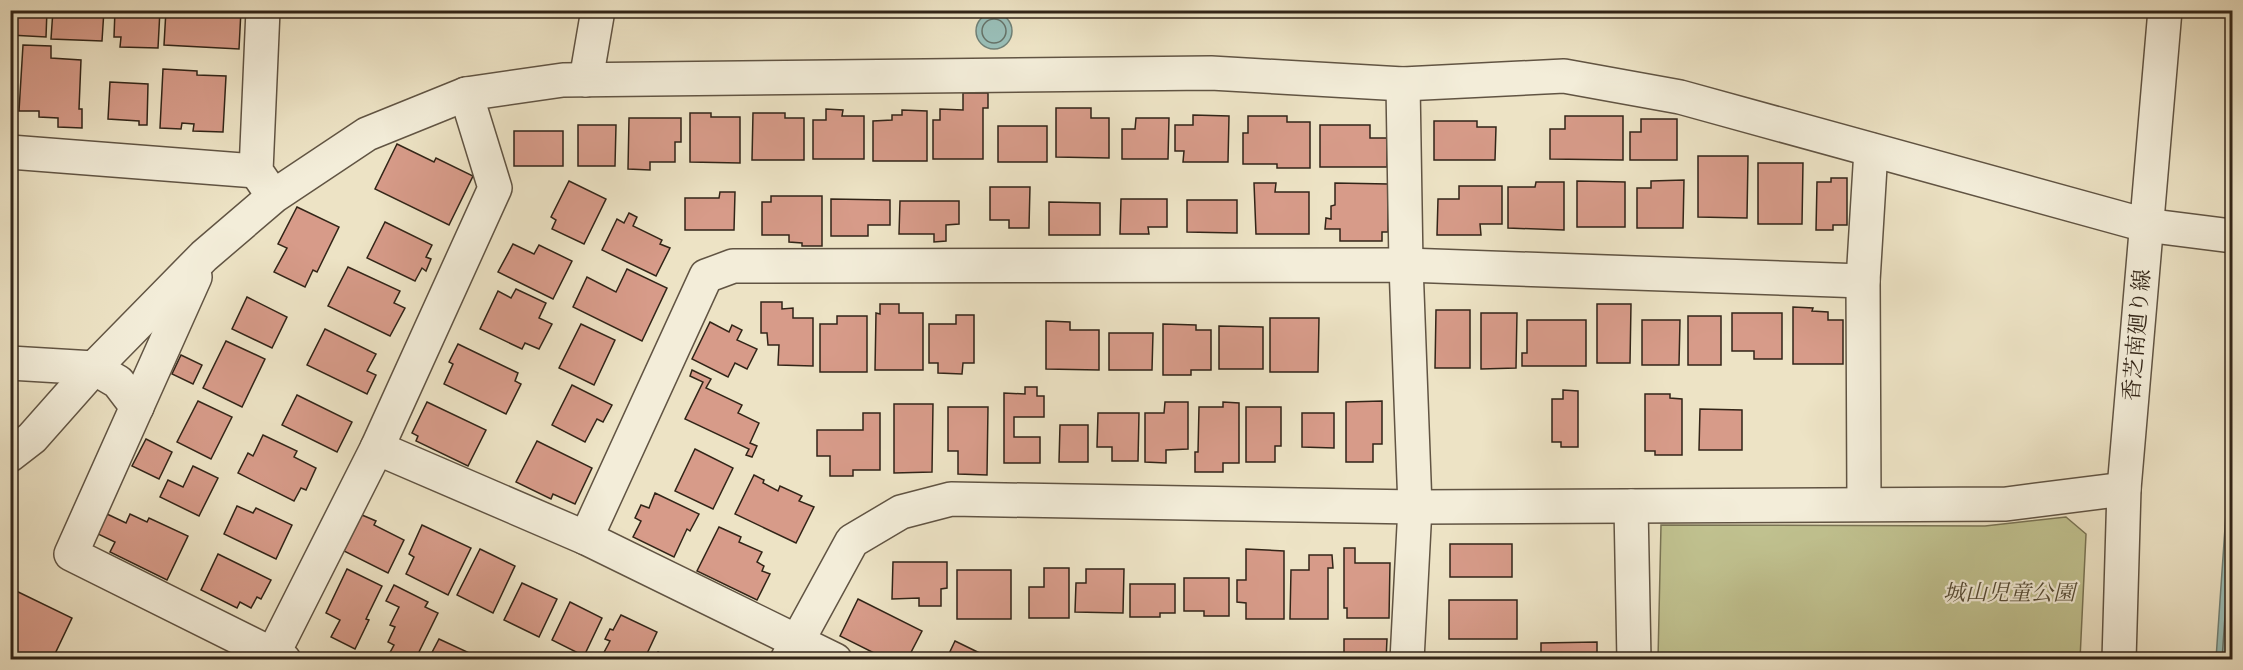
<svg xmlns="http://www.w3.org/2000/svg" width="2243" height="670" font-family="'IM FELL Great Primer','Noto Serif JP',serif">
<rect width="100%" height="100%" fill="#ede3c5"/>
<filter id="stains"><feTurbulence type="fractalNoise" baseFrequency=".00333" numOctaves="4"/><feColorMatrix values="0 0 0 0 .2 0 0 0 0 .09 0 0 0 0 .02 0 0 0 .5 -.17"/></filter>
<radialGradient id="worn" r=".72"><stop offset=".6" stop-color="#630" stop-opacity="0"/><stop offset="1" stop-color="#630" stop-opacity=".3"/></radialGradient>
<path fill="#c0c18f" stroke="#797354" stroke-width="1.5" d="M2066,517L2086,534L2080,659H1658L1661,525L1985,526Z"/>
<g fill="#99beb7" stroke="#708177" stroke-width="1.5">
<circle cx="994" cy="31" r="18"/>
<path d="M2232,426V659H2216Z"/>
</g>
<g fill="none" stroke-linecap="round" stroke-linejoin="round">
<g stroke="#667268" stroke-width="1.5">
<circle cx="994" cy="31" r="12"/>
<path d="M2222,660L2232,513"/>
</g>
</g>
<g fill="#d79b89" stroke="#322518" stroke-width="1.5">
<path d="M10,10H47L46,37L10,35Z"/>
<path d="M53,10H104L102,41L51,39Z"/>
<path d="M115,10H160L158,48L120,47L121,37H114Z"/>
<path d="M166,10H241L239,49L164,45Z"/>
<path d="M23,45L51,46V58L81,60L79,109H82V128L58,127V118L39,117V111H19Z"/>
<path d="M163,69L197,71V75L226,76L223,132L193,131L194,124L182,123L181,129L160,128Z"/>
<path d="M110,82L148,84L147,125H139V121L108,119Z"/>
<path d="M963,93H988V108H983V159H933V120H940V109L963,110Z"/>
<path d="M1056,108H1091V118H1109V158L1056,157Z"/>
<path d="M826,109L843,110L842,116H864V159H813V120H826Z"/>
<path d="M902,110L927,111V161H873V121L892,120V115H902Z"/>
<path d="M690,113H711V117H740V163L690,162Z"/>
<path d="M753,113H785V118H804V160H752Z"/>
<path d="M1193,115L1229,116L1228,162H1183L1184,151H1175V125H1193Z"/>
<path d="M1248,116H1287V122H1310V168H1277V164H1243V133H1248Z"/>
<path d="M1565,116H1623V160L1550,159V129H1565Z"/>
<path d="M629,118H681V142H675V162H650V170L628,169Z"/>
<path d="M1136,118H1169L1168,159H1122V129H1135Z"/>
<path d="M1641,119H1677V160H1630V132H1641Z"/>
<path d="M1434,121H1477V127H1496L1495,160H1434Z"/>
<path d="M578,125H616L615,166H578Z"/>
<path d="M1320,125H1370V138H1387V167H1320Z"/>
<rect x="998" y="126" width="49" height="36"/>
<rect x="514" y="131" width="49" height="35"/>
<path d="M397,144L434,162L436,158L473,176L449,225L375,189Z"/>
<path d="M1698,156H1748L1747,218L1698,217Z"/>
<path d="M1758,163H1803L1802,224H1758Z"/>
<path d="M1831,178H1847V225H1833V230H1816L1817,182H1831Z"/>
<path d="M1684,180L1683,228H1637V188H1651V181Z"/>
<path d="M569,181L606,199L584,244L552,229L556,220L551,217Z"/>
<path d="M1577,181L1625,182V227H1577Z"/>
<path d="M1536,182H1564V230L1508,228V187H1535Z"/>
<path d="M1254,183H1276L1275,192H1309V234H1256Z"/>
<path d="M1335,183L1388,184V232H1382V241H1340V229H1325L1326,218L1331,219V206L1335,205Z"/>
<path d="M1459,186H1502V224H1480L1481,235H1437L1438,199H1459Z"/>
<path d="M990,187H1030L1029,228H1009V220H990Z"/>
<path d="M720,192H735L734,230H685V198H719Z"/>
<path d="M771,196H822V246H802V243L789,242V235H762V202H771Z"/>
<path d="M831,199L890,200V225H868V236H831Z"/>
<path d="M1121,199H1167V227H1148L1149,234H1120Z"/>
<path d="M1187,200H1237V233L1187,232Z"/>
<path d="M900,201H959V224L946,225V241L934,242V234H899Z"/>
<path d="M1049,202L1100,203V235H1049Z"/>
<path d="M297,207L339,227L317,272L313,270L305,287L274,272L287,248L278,244Z"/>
<path d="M629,213L637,217L633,226L662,240L660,244L670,248L656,276L602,250L617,219L624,223Z"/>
<path d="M385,222L432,245L426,257L431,259L426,271L422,268L415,281L367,258Z"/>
<path d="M513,244L534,254L539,245L572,261L553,299L498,272Z"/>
<path d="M348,267L400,291L394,303L405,308L390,336L328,306Z"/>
<path d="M627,269L667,288L642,341L573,307L587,277L616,292Z"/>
<path d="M516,289L546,303L539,318L552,324L539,349L525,343L522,349L480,329L498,291L511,298Z"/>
<path d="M247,297L287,317L272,348L232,329Z"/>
<path d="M761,302H782V309L793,308V318H813V366L778,365L779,345H768L767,333H761Z"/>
<path d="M880,304H899V313H923V370H875L876,313L880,314Z"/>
<path d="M1597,304H1631L1630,363H1597Z"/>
<path d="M1793,307L1813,308L1812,311L1828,312V320H1843V364H1793Z"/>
<path d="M1436,310H1470V368H1435Z"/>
<path d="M1481,313H1517L1516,368L1481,369Z"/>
<path d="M1732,313H1782V359H1754V351H1732Z"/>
<path d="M956,315H974V363H963L962,374L938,373V363H929V324H956Z"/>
<path d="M837,316H867V372H820V324H837Z"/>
<rect x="1688" y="316" width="33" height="49"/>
<path d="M1270,318H1319L1318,372H1270Z"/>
<path d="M1527,320H1586V366H1522V353H1527Z"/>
<path d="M1642,320H1680L1679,365H1642Z"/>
<path d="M1046,321L1070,322V330H1099V370L1046,369Z"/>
<path d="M710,322L729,332L732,325L742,330L737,340L757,349L747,369L735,363L728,377L692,359Z"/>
<path d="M581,324L615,340L594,385L559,368Z"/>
<path d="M1163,324L1196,325V330H1211V370H1191V375H1163Z"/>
<path d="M1219,326L1263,327V369H1219Z"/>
<path d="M325,329L376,354L367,371L376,375L367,394L307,365Z"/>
<path d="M1109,333H1153L1152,370H1109Z"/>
<path d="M226,341L265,359L242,407L203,388Z"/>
<path d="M458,344L518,373L515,381L521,384L506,414L444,384L453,364L449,362Z"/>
<path d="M181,355L202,365L193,384L172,374Z"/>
<path d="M692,370L711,379L706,388L742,405L738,413L759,423L750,443L757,446L752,457L746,455L749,449L685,419L703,382L690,376Z"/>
<path d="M572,385L612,405L603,422L597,419L585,442L552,425Z"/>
<path d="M1025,387H1037V396H1044V417H1014V437H1040V463H1004V393L1025,394Z"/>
<path d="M1563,390L1578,391V447H1561V442H1552V399H1563Z"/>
<path d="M1645,394H1670V398L1682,399V455H1655V451H1645Z"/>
<path d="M297,395L352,422L337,452L282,425Z"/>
<path d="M198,401L232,417L211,459L177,442Z"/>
<path d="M1382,401V444H1373V462H1346V402Z"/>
<path d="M427,402L486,430L468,466L416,441L418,436L412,433Z"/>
<path d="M1165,402H1188V449L1166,450V463L1145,462V413H1164Z"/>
<path d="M1223,402L1239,403V463H1223V472H1195V452H1198L1199,407H1223Z"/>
<path d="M894,404H933L932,472L894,473Z"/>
<path d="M948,407H988L987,475L958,474V451H948Z"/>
<path d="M1246,407H1281V446H1275V462H1246Z"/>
<path d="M1700,409L1742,410V450H1699Z"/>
<path d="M863,413H880V470H853V476H830V456H817V430H863Z"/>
<path d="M1098,413H1139L1138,461H1112V447H1097Z"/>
<path d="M1302,413H1334V448L1302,447Z"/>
<path d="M1060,425H1088V462H1059Z"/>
<path d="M263,435L297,451L294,457L316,468L306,490L301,488L294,501L238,473L248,453L253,456Z"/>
<path d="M146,439L172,452L159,479L132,466Z"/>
<path d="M537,441L592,468L575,504L553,494L551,499L516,482Z"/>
<path d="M695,449L733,468L713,509L675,491Z"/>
<path d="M193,466L218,478L199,516L160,497L168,480L183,487Z"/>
<path d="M754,475L764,480L763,483L778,491L780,486L802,496L799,501L814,507L796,543L735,514Z"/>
<path d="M655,493L699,514L690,531L687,529L674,557L633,537L641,521L635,518L641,505L649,508Z"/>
<path d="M237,506L253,513L256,508L292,525L276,559L224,534Z"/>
<path d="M107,514L126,523L130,514L147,522L149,518L188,536L167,580L110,552L115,542L98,534Z"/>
<path d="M362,515L376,521L374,525L404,540L388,573L344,551Z"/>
<path d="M422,525L471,548L448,595L406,574L414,557L409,554Z"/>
<path d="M719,527L741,537L739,542L762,552L757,562L764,566L762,571L770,574L757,600L697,571Z"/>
<rect x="1450" y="544" width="62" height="33"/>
<path d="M1344,548H1355V563H1390L1389,618H1347V608H1344Z"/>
<path d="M480,549L515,566L493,613L457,595Z"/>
<path d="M1246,549L1284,551V619H1246V603L1237,602V580H1246Z"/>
<path d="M218,554L271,580L261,599L257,597L251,608L240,602L237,608L201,590Z"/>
<path d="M1309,555H1332L1333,568H1328V619H1290L1291,570H1309Z"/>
<path d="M893,562H947V588L941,589V606H919V598L892,599Z"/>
<path d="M1044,568H1069V618H1029V587H1044Z"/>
<path d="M347,569L382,586L366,619L369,620L355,649L331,637L340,620L326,613Z"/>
<path d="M1086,569H1124L1123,613L1075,612L1076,583H1086Z"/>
<rect x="957" y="570" width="54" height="49"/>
<path d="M1184,578H1229V616H1204V611H1184Z"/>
<path d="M522,583L557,599L539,637L504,620Z"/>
<path d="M1130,584H1175V613H1160V617H1130Z"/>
<path d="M394,585L428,602L425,607L438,613L415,660H386L394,645L388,642L395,627L390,625L399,607L386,601Z"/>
<path d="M10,588L72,618L52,660H10Z"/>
<path d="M858,599L922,631L907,660H888L840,636Z"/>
<rect x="1449" y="600" width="68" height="39"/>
<path d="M570,602L602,618L584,656L552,640Z"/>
<path d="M621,615L657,632L644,660H600L610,641L605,639L610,629L613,630Z"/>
<path d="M439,639L476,656L474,660H428Z"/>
<path d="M1344,639H1387L1386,660H1344Z"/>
<path d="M955,641L994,660H946Z"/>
<path d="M1597,642V660H1541V643Z"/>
<path d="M658,652L674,660H655Z"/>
<rect x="1187" y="655" width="40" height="5"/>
<rect x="1484" y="656" width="32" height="4"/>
<rect x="1236" y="657" width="46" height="3"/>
</g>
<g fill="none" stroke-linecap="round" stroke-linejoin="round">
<g stroke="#615443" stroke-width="36">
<g id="minor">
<path d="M263,10L256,171L269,190"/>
<path d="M586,80L598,10"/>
<path d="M1403,84L1406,265L1415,507L1407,660"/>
<path d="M466,94L495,188L377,448L586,538L835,660"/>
<path d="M10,152L256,171"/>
<path d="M195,277L71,554L284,660"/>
<path d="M10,363L94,368L118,382L137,407"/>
<path d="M10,455L32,438L94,368L204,256L274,196L367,134L466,94L563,80L1211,73L1403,84L1564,76L1680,97L2145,225L2232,236"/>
<path d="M1864,504L1863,281L1871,150"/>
<path d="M1631,506L1634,660"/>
<path d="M586,538L706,276L733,266L1406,265L1863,281"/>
<path d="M273,654L377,448"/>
<path d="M787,660L852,541L901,512L951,499L1415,507L2006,504L2124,489"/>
<path d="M2119,660L2124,489L2165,10"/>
</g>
</g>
<use href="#minor" stroke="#f3edd9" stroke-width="33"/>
</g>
<g text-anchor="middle" stroke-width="4.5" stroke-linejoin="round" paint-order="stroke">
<g font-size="22" fill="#322518" stroke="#f3edd9">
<text transform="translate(2136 335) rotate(-85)" y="8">香芝南廻り線</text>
</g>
<g font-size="22" font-style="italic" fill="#564c36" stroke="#f3edd9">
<text x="2009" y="600">城山児童公園</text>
</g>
</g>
<rect width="2243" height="670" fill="none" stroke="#ede3c5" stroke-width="36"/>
<rect x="12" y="12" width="2219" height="646" fill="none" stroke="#322518" stroke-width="3"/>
<rect x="18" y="18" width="2207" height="634" fill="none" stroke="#322518" stroke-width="1.5"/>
<rect width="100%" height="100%" filter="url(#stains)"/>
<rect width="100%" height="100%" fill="url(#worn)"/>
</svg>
